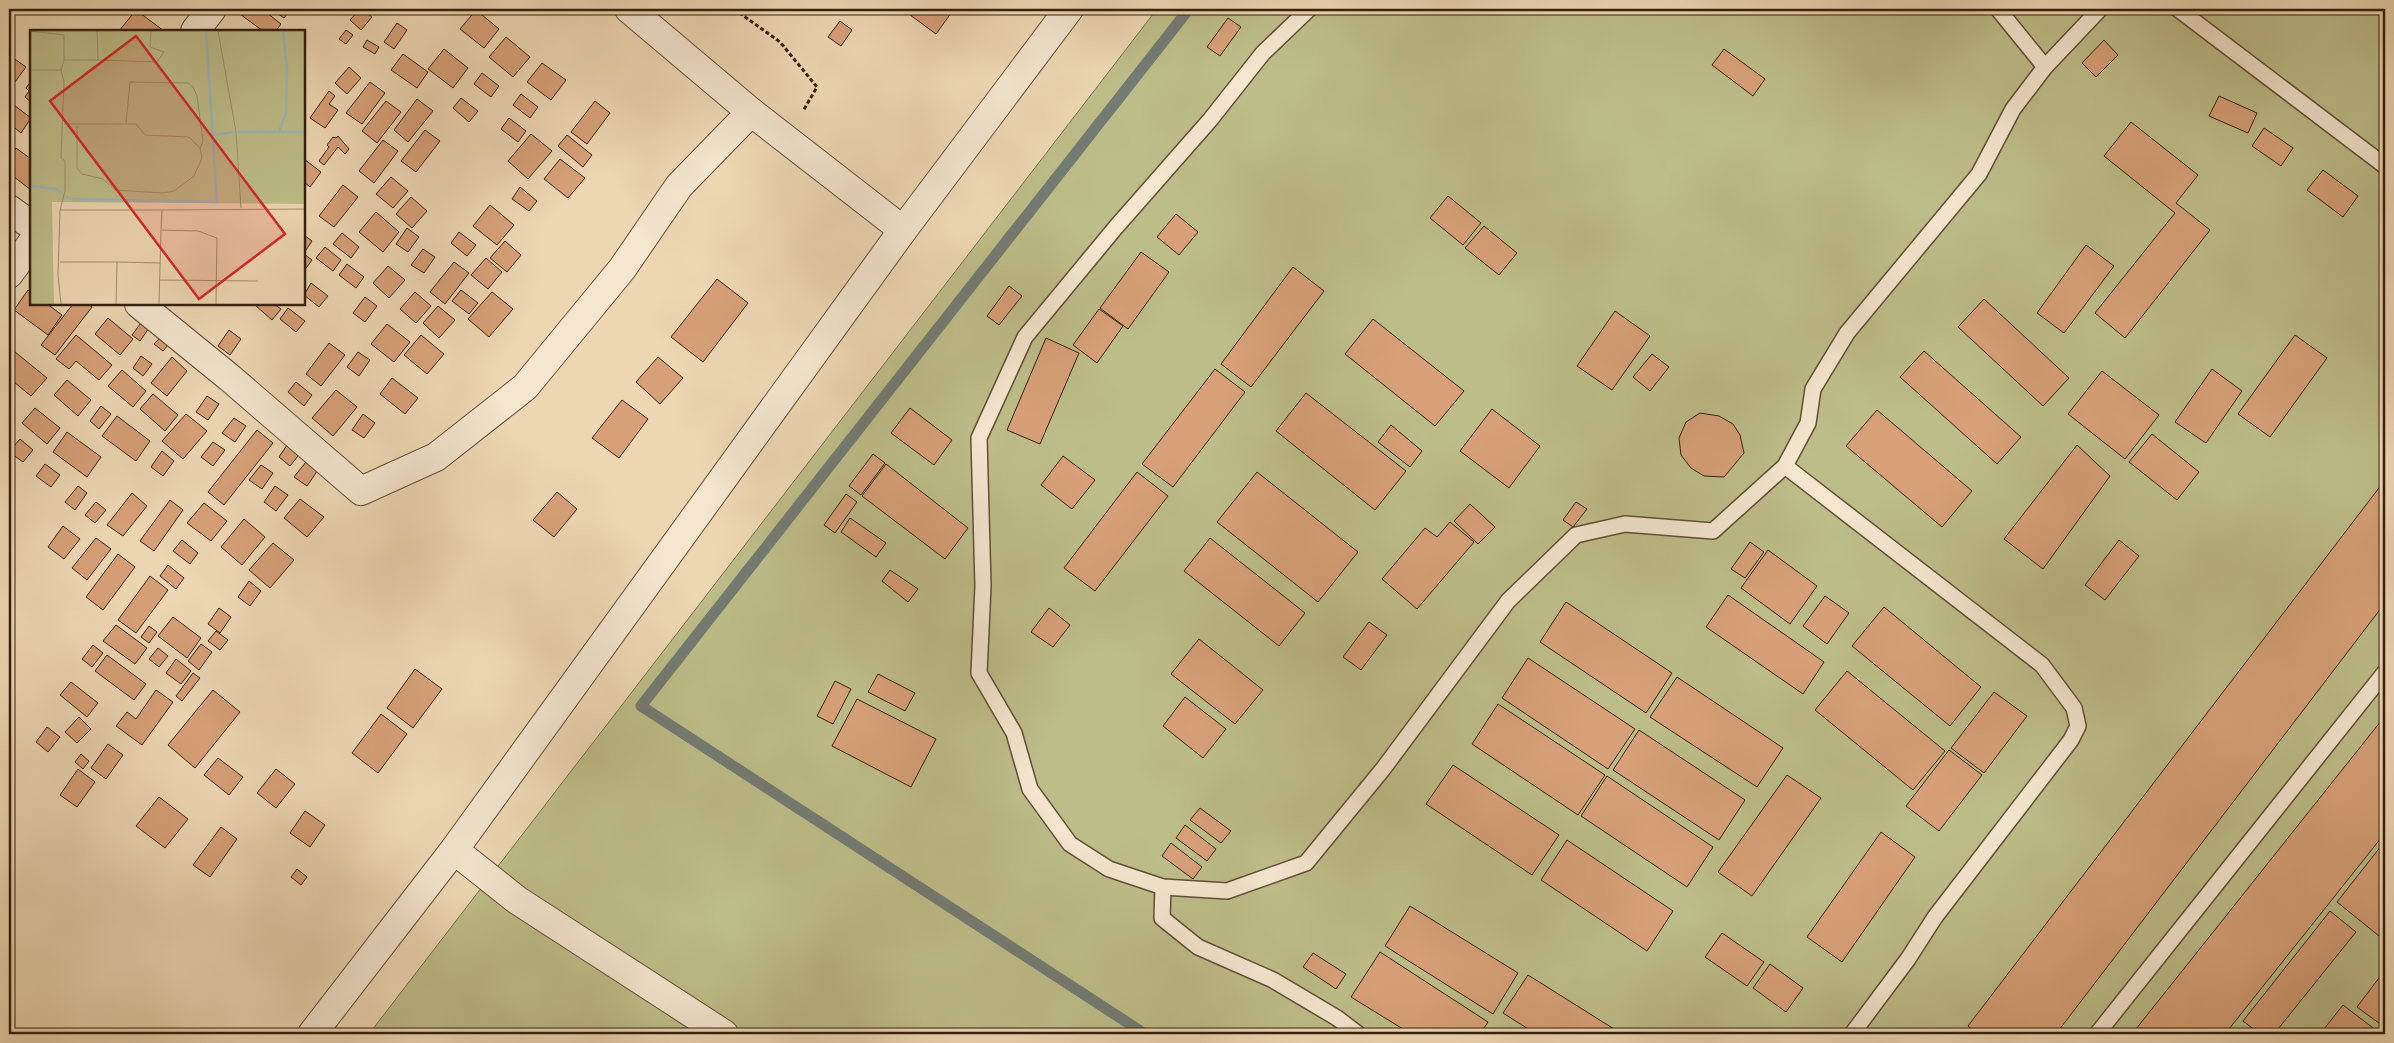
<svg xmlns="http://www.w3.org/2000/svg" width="2394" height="1043" font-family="'IM FELL DW Pica',serif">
<rect width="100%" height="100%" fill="#edd7b3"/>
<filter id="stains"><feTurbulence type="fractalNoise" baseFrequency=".004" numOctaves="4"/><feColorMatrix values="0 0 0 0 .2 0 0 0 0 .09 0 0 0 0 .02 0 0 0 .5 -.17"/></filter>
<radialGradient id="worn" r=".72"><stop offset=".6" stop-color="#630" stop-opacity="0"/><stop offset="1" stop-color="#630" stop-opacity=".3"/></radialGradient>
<path fill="#bdbd89" stroke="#786e4c" d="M1157,9H2385V1034H369Z"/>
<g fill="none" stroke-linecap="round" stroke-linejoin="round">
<path stroke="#737b73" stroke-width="11" d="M1145,1034L641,706L1189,9"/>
</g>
<g fill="#d7a078" stroke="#34200e">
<path d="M233,9H262L281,24L276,31H263Z"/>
<path d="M271,9H291L284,18Z"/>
<path d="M360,9L372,17L361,30L350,20Z"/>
<path d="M902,9H954L936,34Z"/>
<path d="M136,10L164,31H119Z"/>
<path d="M476,10L499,29L484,48L460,29Z"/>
<path d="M1228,18L1241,27L1220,56L1207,47Z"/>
<path d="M840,21L852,30L841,46L828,37Z"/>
<path d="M397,23L407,30L394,49L384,42Z"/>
<path d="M346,30L353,35L346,44L339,39Z"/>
<path d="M506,37L530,57L513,77L489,57Z"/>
<path d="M367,40L379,47L375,54L363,47Z"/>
<path d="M2104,40L2118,55L2096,77L2082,63Z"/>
<path d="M444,49L468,68L453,88L428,69Z"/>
<path d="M1724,49L1765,79L1753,96L1712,65Z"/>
<path d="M403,54L428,72L417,88L391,70Z"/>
<path d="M9,55L26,67L9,90Z"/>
<path d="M542,63L566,80L551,100L527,82Z"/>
<path d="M349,67L361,78L347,94L335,83Z"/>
<path d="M482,73L499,86L491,97L474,84Z"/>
<path d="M31,81V102L25,97L29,91L26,88Z"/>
<path d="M370,82L385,93L362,124L346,113Z"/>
<path d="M329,91L335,96L329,104L338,110L325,128L310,118Z"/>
<path d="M521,94L538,107L530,118L513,105Z"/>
<path d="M2219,96L2257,113L2248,133L2209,116Z"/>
<path d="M461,98L478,111L469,122L453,108Z"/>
<path d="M417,99L433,111L408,142L394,130Z"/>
<path d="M386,101L401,112L377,143L362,131Z"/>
<path d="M595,101L610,113L587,144L571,132Z"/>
<path d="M10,102L31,118L21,133L9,123Z"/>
<path d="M509,118L526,131L518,142L501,129Z"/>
<path d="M2131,122L2198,175L2176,203L2210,230L2125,338L2095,313L2175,213L2104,156Z"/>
<path d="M2264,128L2293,148L2281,166L2252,146Z"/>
<path d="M425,130L440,141L416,172L401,161Z"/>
<path d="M531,134L552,151L528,179L508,161Z"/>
<path d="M567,135L592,155L583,167L558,146Z"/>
<path d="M338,136L349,149L345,154L338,147L324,165L319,161L329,147L327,145L333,137L336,138Z"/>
<path d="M383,140L398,151L374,183L359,171Z"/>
<path d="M16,148L31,159V190L9,173V158Z"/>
<path d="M304,159L321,172L310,187L304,182Z"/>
<path d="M560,159L585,178L568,198L544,179Z"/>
<path d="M2323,170L2358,196L2343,217L2307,190Z"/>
<path d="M391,177L408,191L393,208L376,194Z"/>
<path d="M343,185L358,197L334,227L319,216Z"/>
<path d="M520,187L537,201L529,211L512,199Z"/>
<path d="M1448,196L1481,223L1463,245L1430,218Z"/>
<path d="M411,197L427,211L412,228L396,214Z"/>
<path d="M490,205L514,225L497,245L473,226Z"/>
<path d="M376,212L399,232L383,252L359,232Z"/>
<path d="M1176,214L1198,232L1179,255L1157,237Z"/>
<path d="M1484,226L1517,253L1499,275L1465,248Z"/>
<path d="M407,228L419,237L408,252L396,244Z"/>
<path d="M459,232L476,245L467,256L451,243Z"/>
<path d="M342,233L359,247L351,258L333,244Z"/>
<path d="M304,235L312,241L304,253Z"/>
<path d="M505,241L521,255L507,272L490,258Z"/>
<path d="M2086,245L2114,266L2064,333L2037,313Z"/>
<path d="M325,247L341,260L333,271L316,258Z"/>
<path d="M423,249L435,257L424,273L411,265Z"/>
<path d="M1141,252L1169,272L1128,329L1100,308Z"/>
<path d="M304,254L312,260L304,271Z"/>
<path d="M486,258L502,272L488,289L471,275Z"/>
<path d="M454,262L469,273L445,304L430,292Z"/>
<path d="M347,264L364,277L356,288L339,275Z"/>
<path d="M388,266L405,280L389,298L373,283Z"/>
<path d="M1293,267L1324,291L1251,387L1221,364Z"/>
<path d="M717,279L748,303L703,362L671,337Z"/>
<path d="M311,283L328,296L319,307L304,295Z"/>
<path d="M1009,286L1022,296L999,325L987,316Z"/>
<path d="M28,290L31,292V304H47L62,315L48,335L14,310Z"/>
<path d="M461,290L478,303L469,314L452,301Z"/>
<path d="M415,292L431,306L416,323L400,309Z"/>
<path d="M492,292L513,309L489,337L468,319Z"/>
<path d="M365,297L377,306L365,322L353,313Z"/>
<path d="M1984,299L2069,378L2043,406L1958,327Z"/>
<path d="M73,304H88L92,307L55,355L41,345Z"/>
<path d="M258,304H274L281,309L272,320L256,306Z"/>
<path d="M438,306L455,320L439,338L423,323Z"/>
<path d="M288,308L305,321L296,332L280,319Z"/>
<path d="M1099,309L1123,326L1097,363L1073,345Z"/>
<path d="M1615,311L1650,336L1612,390L1577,366Z"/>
<path d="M108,318L133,339L120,355L95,334Z"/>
<path d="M1373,319L1464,391L1435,426L1345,354Z"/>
<path d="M143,320L151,325L140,341L132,335Z"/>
<path d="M387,324L410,342L394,362L371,344Z"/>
<path d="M229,330L241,339L230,355L218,346Z"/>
<path d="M76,335L112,365L99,380L76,361L69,369L56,359Z"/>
<path d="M421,335L444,354L427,374L404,355Z"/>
<path d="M2295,335L2327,358L2270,437L2238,414Z"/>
<path d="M161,337L169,344L163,351L154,344Z"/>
<path d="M1046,338L1079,353L1040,444L1007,430Z"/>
<path d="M329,343L345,355L321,386L306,374Z"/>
<path d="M9,347L47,378L31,396L9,378Z"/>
<path d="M1924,351L2021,437L1997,464L1900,377Z"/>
<path d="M358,352L370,360L359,376L347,367Z"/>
<path d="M1652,354L1669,367L1650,391L1633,377Z"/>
<path d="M141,356L152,364L143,376L133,368Z"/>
<path d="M172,357L187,371L167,396L151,383Z"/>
<path d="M658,357L683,378L660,404L636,382Z"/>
<path d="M1215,369L1245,392L1173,487L1142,464Z"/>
<path d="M2212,369L2242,391L2206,443L2175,422Z"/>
<path d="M122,370L146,391L133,407L108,386Z"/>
<path d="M2102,371L2159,415L2125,459L2068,414Z"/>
<path d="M392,378L418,398L405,414L380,394Z"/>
<path d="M67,380L91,400L78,416L54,395Z"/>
<path d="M296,382L312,395L304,406L288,392Z"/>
<path d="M336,390L357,407L333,436L312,418Z"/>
<path d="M1306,393L1406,471L1375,510L1276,431Z"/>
<path d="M153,394L178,415L165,431L140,409Z"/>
<path d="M207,396L219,404L208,420L196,412Z"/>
<path d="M622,400L648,419L619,458L592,438Z"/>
<path d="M101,406L111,414L99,429L90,421Z"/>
<path d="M35,408L60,428L47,444L22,423Z"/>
<path d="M910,408L952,440L934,465L891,433Z"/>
<path d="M1492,409L1540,446L1509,488L1460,451Z"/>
<path d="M1877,410L1972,491L1942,527L1846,446Z"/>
<path d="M1700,413L1719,416L1733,424L1740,435L1744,453L1724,477L1704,476L1691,468L1681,455L1679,438L1686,422Z"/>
<path d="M186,414L207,431L183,459L162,441Z"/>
<path d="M363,414L375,423L364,438L352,430Z"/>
<path d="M117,416L150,441L136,461L102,436Z"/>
<path d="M234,418L246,426L235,442L222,433Z"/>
<path d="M1391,425L1422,451L1410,467L1378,442Z"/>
<path d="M257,430L273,443L224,505L208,492Z"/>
<path d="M67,432L101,457L87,477L53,452Z"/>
<path d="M2152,434L2199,472L2177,500L2129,462Z"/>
<path d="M20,439L33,450L23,462L9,452Z"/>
<path d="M213,442L225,450L213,466L201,457Z"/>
<path d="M289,442L302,451L290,466L279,457Z"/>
<path d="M2077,445L2110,476L2043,569L2004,539Z"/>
<path d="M162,451L174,461L163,476L151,467Z"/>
<path d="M873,454L885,463L861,495L849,486Z"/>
<path d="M1063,456L1095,480L1072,509L1041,485Z"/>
<path d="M306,462L318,470L307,486L294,477Z"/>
<path d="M45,464L60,475L51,487L36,476Z"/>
<path d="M886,464L968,528L945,559L862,496Z"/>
<path d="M261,465L273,473L262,489L249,480Z"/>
<path d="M1137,472L1168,496L1095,591L1064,568Z"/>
<path d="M1257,472L1358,552L1318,602L1217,522Z"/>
<path d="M2385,480V603L2056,1034H1978L1968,1026Z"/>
<path d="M78,486L87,493L75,510L65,502Z"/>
<path d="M275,486L288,495L276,511L264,502Z"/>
<path d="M557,492L577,509L554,537L533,520Z"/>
<path d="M132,493L147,506L123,536L107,525Z"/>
<path d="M846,494L857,502L835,533L824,525Z"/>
<path d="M300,499L324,517L307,537L284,518Z"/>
<path d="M170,500L183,510L154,551L140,541Z"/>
<path d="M96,502L106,510L95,523L85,515Z"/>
<path d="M1576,502L1587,509L1573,527L1563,520Z"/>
<path d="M204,503L227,521L211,541L187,523Z"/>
<path d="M1470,504L1495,527L1478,544L1454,521Z"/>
<path d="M850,518L886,543L876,557L841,532Z"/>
<path d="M244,519L265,537L242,565L221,547Z"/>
<path d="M1450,522L1474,542L1417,609L1382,579L1425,528L1437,537Z"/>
<path d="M63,526L80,539L64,559L48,547Z"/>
<path d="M96,538L111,549L87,580L72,568Z"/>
<path d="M1210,538L1305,613L1279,646L1184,571Z"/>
<path d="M182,540L198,553L190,564L173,551Z"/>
<path d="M2119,540L2139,556L2105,600L2085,585Z"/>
<path d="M1750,542L1764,552L1745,578L1731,569Z"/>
<path d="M273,543L294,560L270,588L249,570Z"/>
<path d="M1768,550L1817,586L1790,624L1741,588Z"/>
<path d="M118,554L135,567L103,610L86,597Z"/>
<path d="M168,565L184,578L176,589L160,576Z"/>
<path d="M890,570L918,589L908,602L882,581Z"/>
<path d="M150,576L168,590L136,633L118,620Z"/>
<path d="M249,581L261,591L250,606L238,597Z"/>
<path d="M1728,595L1824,662L1803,694L1706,627Z"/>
<path d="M1825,596L1849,613L1827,644L1803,626Z"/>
<path d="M1566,602L1672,673L1646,713L1540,642Z"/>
<path d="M1884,607L1981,687L1950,726L1852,646Z"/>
<path d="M219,608L231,617L220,633L208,624Z"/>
<path d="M1049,608L1070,625L1053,647L1031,632Z"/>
<path d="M173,617L201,638L187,658L158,636Z"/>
<path d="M1369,622L1387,635L1361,670L1343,657Z"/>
<path d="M116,625L147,648L135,664L103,641Z"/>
<path d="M149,626L157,632L149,643L141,637Z"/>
<path d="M216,631L228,640L220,650L208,641Z"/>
<path d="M1199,639L1263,690L1235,724L1171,674Z"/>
<path d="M201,644L212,652L199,670L188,661Z"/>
<path d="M93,645L103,653L92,667L82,659Z"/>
<path d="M158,648L168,656L159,667L149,659Z"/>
<path d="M107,655L146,684L134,700L95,671Z"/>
<path d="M1528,658L1635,729L1608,769L1502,698Z"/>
<path d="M176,659L191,671L181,684L166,673Z"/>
<path d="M415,669L442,689L413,728L387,708Z"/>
<path d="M1847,671L1945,751L1913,790L1815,710Z"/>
<path d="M193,673L200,678L182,701L176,696Z"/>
<path d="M878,674L915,693L905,711L868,692Z"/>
<path d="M1677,677L1783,748L1757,787L1650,717Z"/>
<path d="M835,681L851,689L833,724L817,716Z"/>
<path d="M71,682L98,703L87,717L60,695Z"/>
<path d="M156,690L173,702L142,745L116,726L127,712L136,719Z"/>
<path d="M213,690L240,712L195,768L168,745Z"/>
<path d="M1994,692L2027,716L1984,773L1951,748Z"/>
<path d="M1185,697L1226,729L1203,758L1163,726Z"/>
<path d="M857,699L936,739L911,787L832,746Z"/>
<path d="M1498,704L1605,775L1578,815L1472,744Z"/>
<path d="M381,714L407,734L378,773L352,753Z"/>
<path d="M2385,716V833L2225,1034H2132Z"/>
<path d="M79,717L91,729L77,743L65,732Z"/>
<path d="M47,727L60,737L48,752L36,742Z"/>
<path d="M1639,730L1745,800L1719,840L1613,770Z"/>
<path d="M108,744L123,755L106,779L91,768Z"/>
<path d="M1949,750L1982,775L1939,831L1906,806Z"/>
<path d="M81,754L89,761L83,769L75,762Z"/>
<path d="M218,758L243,777L229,795L204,775Z"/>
<path d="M1453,765L1559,835L1532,875L1426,804Z"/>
<path d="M78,769L95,782L77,807L60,795Z"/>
<path d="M276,769L295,784L276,808L257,793Z"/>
<path d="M1787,775L1821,798L1752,896L1718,872Z"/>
<path d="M1607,776L1713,847L1687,887L1581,816Z"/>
<path d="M159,797L188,819L165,848L136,826Z"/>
<path d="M1200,808L1231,831L1221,843L1190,820Z"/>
<path d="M305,811L325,825L310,847L290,833Z"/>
<path d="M1185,825L1216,849L1207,861L1176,838Z"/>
<path d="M221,827L237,839L210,877L193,865Z"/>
<path d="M1881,832L1915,857L1842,962L1807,937Z"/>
<path d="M1567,840L1673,911L1647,951L1541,880Z"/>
<path d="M2385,841V928L2379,936L2337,902Z"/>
<path d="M1171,843L1202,867L1193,879L1162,856Z"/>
<path d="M297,869L307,877L301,885L291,877Z"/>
<path d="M1410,906L1518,973L1493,1014L1385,946Z"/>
<path d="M2330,911L2356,932L2274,1034H2260L2243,1021Z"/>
<path d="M1722,933L1764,962L1747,986L1705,957Z"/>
<path d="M1380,952L1488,1022L1480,1034H1411L1351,997Z"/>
<path d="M1313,953L1346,974L1336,989L1303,967Z"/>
<path d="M1770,964L1803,988L1786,1012L1753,988Z"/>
<path d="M2385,970V1023L2383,1026L2357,1007Z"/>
<path d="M1528,975L1622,1034H1536L1503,1013Z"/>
<path d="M2343,1005L2381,1034H2320Z"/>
</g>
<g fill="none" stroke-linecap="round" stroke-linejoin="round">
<g stroke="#624e37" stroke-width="18">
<g id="service">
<path d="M1309,9L1263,53L1210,120L1116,227L1025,337L979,438L983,586L979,673L1014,733L1030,789L1070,844L1109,869L1163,887L1227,891L1306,863L1383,769L1508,601L1576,535L1625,524L1713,531L1785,466L1808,423L1813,389L1847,333L1979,174L2013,109L2045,67L2100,9"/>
<path d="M1998,9L2045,67"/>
<path d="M2178,9L2385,166"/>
<path d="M1785,466L2042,665L2074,708L2078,726L2071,740L1935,917L1908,959L1852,1034"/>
<path d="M1163,887L1162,918L1198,947L1273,980L1337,1018L1358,1034"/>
<path d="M2097,1034L2385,672"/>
</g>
</g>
<g stroke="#624e37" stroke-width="30">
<g id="minor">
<path d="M195,31L212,9"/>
<path d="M751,112L903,230L1069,9"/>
<path d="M9,209L31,225"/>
<path d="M9,274L31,244"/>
<path d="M139,304L230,378L361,491L436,457L525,387L622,269L679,186L751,112L629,9"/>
<path d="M454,850L517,900L724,1034"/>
<path d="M312,1034L454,850L903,230"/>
</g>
</g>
<path stroke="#34200e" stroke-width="3" stroke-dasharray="4 2.5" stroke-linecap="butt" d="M734,9L780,42L817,87L803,111"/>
<use href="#service" stroke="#f3e5ce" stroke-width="15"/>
<use href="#minor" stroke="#f3e5ce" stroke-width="28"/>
</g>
<g transform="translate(30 30)">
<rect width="275" height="275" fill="#edd7b3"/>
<path d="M0,1H275V174L22,172L24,274H0Z" fill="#bdbd89"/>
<path fill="none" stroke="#9db7b7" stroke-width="2.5" d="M208,102H275M249,102L256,83L257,39L253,1M184,105L204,102M0,156L26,159L32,164M35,166L41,169L187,172L176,1"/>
<path fill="none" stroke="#a38e71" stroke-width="1" d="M0,1L34,5V30L31,40H0M67,1L68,30L127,32L134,22L120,17L121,1M188,1L206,102L211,178M34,30H68M96,93L100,52L158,53L163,57L167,66L173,111L170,118M34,94H106L115,105L159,107L170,118L172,128L164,146L144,161L133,163L85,160L73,149L52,144L47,138V96M30,180H132L131,200M132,180L275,179M30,232H87L86,274M87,232L130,233M129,250L228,251M31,274L28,245L30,180L35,161V131L31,128L34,52L31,40M129,274L131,200L168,201L187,208L186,274"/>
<path fill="#d62828" fill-opacity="0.15" stroke="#d62828" stroke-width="2.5" d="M106,6L255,204L169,269L20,71Z"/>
<rect width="275" height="275" fill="none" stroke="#34200e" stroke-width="2.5"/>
</g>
<rect width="2394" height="1043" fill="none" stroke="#edd7b3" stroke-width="30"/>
<rect x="10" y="10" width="2374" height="1023" fill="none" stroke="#34200e" stroke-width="2.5"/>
<rect x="15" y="15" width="2364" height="1013" fill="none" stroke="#34200e"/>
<rect width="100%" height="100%" filter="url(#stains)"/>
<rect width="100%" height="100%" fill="url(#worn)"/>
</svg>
